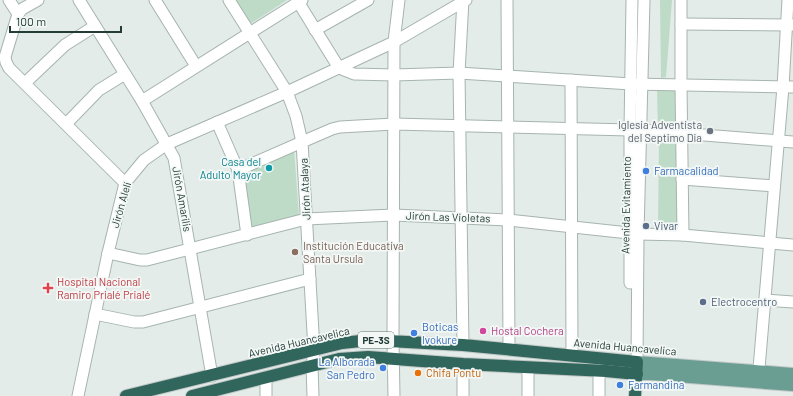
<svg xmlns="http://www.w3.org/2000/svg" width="793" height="396" font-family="Barlow,sans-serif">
<rect width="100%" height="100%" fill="#e3ece8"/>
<g fill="#bddbc6">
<path d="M235,0H287L250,24Z"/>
<path d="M660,0H672L666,77L661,78Z"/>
<path d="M657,88H677L676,128H658Z"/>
<path d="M659,138L679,140L680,228L658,227Z"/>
<path d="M294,148L299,217L248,229L242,172Z"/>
</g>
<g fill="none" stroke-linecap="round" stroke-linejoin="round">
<g stroke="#a6b4af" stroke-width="13">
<g id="minor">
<path d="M9,0L18,14"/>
<path d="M38,0L22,9L18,14L5,57L6,62L9,68L125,183"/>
<path d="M79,0L142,101L174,158L212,376"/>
<path d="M155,0L196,66"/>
<path d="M229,0L287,92L296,116L302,142L314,350L312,366L313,396"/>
<path d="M297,0L339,68"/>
<path d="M463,0L459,73L463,345"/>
<path d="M507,0L509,349"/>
<path d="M681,0V85L683,235"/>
<path d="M681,24L793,25"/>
<path d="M315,30L368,0"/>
<path d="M339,68L354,74L394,75L459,73L631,84L793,87"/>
<path d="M571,80L572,355"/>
<path d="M25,83L65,45L95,26"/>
<path d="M142,101L302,0"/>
<path d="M217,122L238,170L247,235"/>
<path d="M66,124L99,90L125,74"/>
<path d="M641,130L793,142"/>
<path d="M238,170L302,142L332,129L340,127L394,124L630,130"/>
<path d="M682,179L774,186"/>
<path d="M108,253L140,260H147L306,219L393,215L508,220L638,234L683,235L793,245"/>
<path d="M630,283V130L632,0"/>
<path d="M765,300L793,302"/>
<path d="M95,314L134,322H143L310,279"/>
<path d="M637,362L638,234L644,0"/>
<path d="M463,364V396"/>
<path d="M528,367V396"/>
<path d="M599,370V396"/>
<path d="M266,377V396"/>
<path d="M758,380L783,87L788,0"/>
<path d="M78,396L108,253L125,183L144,160L167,144L287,92L394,42L466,0"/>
<path d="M394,396L393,341L394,42L399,0"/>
</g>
</g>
<g stroke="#c2c8c7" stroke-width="14">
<g id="major">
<path d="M637,362L793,374"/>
<path d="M637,374H650L793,385"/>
</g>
</g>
<g stroke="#c2c8c7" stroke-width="14">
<g id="highway">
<path d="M126,396L342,343L370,340L463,345L637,362L635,396"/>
<path d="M192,396L339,359L368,357L463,364L606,371L637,374"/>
</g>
</g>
<use href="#minor" stroke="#fff" stroke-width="11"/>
<use href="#major" stroke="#6a9e92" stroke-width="12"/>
<use href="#highway" stroke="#31665c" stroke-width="12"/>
</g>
<circle fill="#6b7280" stroke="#f3f8f6" stroke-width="1.5" cx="710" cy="131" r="4"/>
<circle fill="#0f9aa8" stroke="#f3f8f6" stroke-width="1.5" cx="269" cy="168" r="4"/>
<g fill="#3f7fe0" stroke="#f3f8f6" stroke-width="1.5">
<circle cx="646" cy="171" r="4"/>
<circle cx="414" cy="333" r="4"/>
<circle cx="383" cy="368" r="4"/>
<circle cx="620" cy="385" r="4"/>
</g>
<g fill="#5c6f8a" stroke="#f3f8f6" stroke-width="1.5">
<circle cx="646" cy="226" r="4"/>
<circle cx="703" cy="302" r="4"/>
</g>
<circle fill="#8d6e63" stroke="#f3f8f6" stroke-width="1.5" cx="295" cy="252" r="4"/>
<path fill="#e0444e" stroke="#f3f8f6" stroke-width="1.5" d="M46 282h4v4h4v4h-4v4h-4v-4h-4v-4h4z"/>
<circle fill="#d1479c" stroke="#f3f8f6" stroke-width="1.5" cx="483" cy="331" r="4"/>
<circle fill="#e8710a" stroke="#f3f8f6" stroke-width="1.5" cx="418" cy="373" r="4"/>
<g text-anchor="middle" stroke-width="3.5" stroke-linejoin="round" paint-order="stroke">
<rect fill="#f3f8f6" stroke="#627470" stroke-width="1" x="358" y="332" width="36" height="16" rx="3"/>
<g font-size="10" font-weight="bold" fill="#243c36">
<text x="376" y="344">PE-3S</text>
</g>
<g font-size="11" fill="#5b616d" stroke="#f3f8f6" text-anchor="end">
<text x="702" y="129">Iglesia Adventista<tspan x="702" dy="13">del Septimo Dia</tspan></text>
</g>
<g font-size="11" fill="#0d838f" stroke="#f3f8f6" text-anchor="end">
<text x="261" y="166">Casa del<tspan x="261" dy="13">Adulto Mayor</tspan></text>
</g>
<g font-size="11" fill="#366cbe" stroke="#f3f8f6" text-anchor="start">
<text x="654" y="175">Farmacalidad</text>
<text x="422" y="331">Boticas<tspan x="422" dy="13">Ivokure</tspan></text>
<text x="375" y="366" text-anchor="end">La Alborada<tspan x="375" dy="13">San Pedro</tspan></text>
<text x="628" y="389">Farmandina</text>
</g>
<g font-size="11" fill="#243c36" stroke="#f3f8f6">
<text transform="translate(305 189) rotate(-93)" y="4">Jirón Atalaya</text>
<text transform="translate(182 199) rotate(80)" y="4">Jirón Amarilis</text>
<text transform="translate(121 205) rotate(-74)" y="4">Jirón Alelí</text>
<text transform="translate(626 205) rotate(-89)" y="4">Avenida Evitamiento</text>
<text transform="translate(448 217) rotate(2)" y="4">Jirón Las Violetas</text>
<text transform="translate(299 342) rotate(-13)" y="4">Avenida Huancavelica</text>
<text transform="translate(625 347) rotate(5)" y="4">Avenida Huancavelica</text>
</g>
<g font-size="11" fill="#4e5e75" stroke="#f3f8f6" text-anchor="start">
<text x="654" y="230">Vivar</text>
<text x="711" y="306">Electrocentro</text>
</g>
<g font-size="11" fill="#785e54" stroke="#f3f8f6" text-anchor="start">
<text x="303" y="250">Institución Educativa<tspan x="303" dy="13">Santa Ursula</tspan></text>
</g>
<g font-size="11" fill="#be3a42" stroke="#f3f8f6" text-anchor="start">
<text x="57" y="286">Hospital Nacional<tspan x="57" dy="13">Ramiro Prialé Prialé</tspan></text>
</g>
<g font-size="11" fill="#b23c85" stroke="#f3f8f6" text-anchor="start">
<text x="491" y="335">Hostal Cochera</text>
</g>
<g font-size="11" fill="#c56008" stroke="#f3f8f6" text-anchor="start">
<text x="426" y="377">Chifa Pontu</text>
</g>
</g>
<path d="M10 26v6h111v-6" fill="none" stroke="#243c36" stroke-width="2"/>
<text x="16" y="26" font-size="12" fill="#243c36" stroke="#f3f8f6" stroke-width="3" paint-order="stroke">100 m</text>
</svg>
